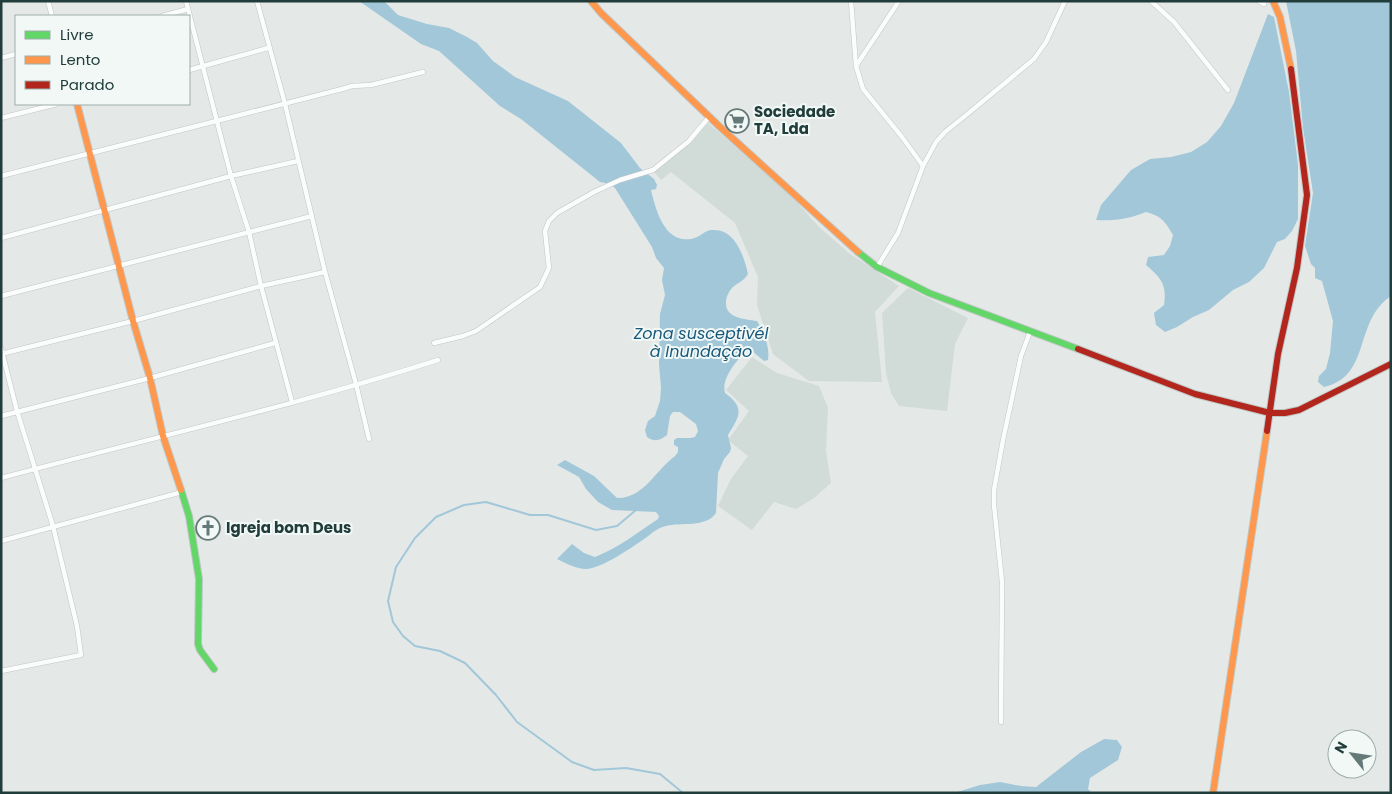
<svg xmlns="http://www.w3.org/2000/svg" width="1392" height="794" font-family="Poppins,sans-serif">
<rect width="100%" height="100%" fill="#e4e9e8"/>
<g fill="#d1dbd8">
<path d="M708,123L788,192L818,226L850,254L899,286L875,312L882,382L809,381L773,354L757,305L758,277L735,223L671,172L661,180L654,172L681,150Z"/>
<path d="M908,288L968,318L955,344L947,411L899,406L891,393L886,373L882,313Z"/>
<path d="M752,357L777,373L819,386L828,408L826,451L831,483L814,498L796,509L774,502L752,530L718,506L731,479L748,456L728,440L749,411L726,390Z"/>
</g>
<g fill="#a2c7d9">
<path d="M359,1H384L398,15L427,24L449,28L467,37L477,43L493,61L515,77L568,101L621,143L640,168L654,179L657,185L656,189L651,190C656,210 664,243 691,239C699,238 705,230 712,230C735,228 744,256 748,274C744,281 739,282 733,287C729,291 726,297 726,302C725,318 744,319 757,321C764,332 770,347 768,360L764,361L752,351H746C736,361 721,379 725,393C746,408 739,417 728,435L731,448L730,452L724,459L718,473L716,513C706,528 681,522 666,526C658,528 653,532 647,537C634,546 601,569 586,569C577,569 565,563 557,559L572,544L584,553L595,557C618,548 637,533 658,519L659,516L656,512L612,510L598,502L586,489L579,477L557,465L565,460L594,476L617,498C643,499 656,470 675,456L678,452V447L674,445V440L677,438H690L695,437L698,431L696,424L680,412H673L670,416L667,435C659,441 655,442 647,437L645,430L648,421L655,416L660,401L661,388L659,364L660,314L665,295L662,280L664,268L656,258L652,247L615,188L610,184L600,182L521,119L500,106L439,51L421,44Z"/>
<path d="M1286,1H1391V296C1353,321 1372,376 1324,387L1318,382L1319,376L1326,369L1330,353L1333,321L1322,281L1315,278V268L1311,264L1305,246L1313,193L1303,128L1296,51Z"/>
<path d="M1268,14L1274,17L1289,92L1298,165V219L1292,231L1285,239L1277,242L1264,268L1249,282L1233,290L1209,310L1193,317L1177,327L1165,332L1156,325L1154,313L1164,305C1167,284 1161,278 1146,265L1148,257L1164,255L1170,246L1173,235C1165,221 1161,216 1146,212C1129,219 1114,221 1096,220L1101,205L1131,170L1150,159L1171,157L1191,152L1207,142L1221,126L1234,103Z"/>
<path d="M1104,739L1117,740L1122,747L1118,760L1090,778L1088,789L1092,793H954L980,785L1000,782L1021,786L1036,787L1081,752Z"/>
</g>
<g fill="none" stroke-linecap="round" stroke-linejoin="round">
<path stroke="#a2c7d9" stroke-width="2" d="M636,510L617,526L596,530L548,515H530L486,502L464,505L436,517L415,538L396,567L388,601L393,622L403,636L415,646L440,651L465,663L496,695L517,722L572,762L594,770L626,768L660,774L683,793"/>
<g stroke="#c1c6c5" stroke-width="5.5">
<g id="street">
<path d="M48,1L52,16"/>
<path d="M186,1L231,176L249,232L261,286L292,402"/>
<path d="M257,1L285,104L325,272L356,384L369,439"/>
<path d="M851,1L856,66L863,89L902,137L923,166"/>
<path d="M1151,1L1174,22L1228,90"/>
<path d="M1259,1L1264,4"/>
<path d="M162,16L188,9"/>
<path d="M1,58L16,54"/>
<path d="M856,66L899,1"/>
<path d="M189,70L268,48"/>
<path d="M1,118L57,104"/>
<path d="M1,176L342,89L352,86L371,85L423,72"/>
<path d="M1,238L231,176L298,161"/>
<path d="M877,267L898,233L923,166L936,142L945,132L965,116L1034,59L1046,42L1065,1"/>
<path d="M1,296L312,216"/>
<path d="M434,343L463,336L476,331L540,287L549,268L545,231L549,221L557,213L594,192L620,180L653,170L689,141L709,117"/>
<path d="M1,348L17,411L53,526L77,626L81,655L1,671"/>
<path d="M1,354L133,321L261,286L325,272"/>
<path d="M1,416L150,378L275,343"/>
<path d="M1,478C147,439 294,406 438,360"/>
<path d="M1,541L182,492"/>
<path d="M1001,722L1002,582L994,505V490L1003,440L1021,356L1030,332"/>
</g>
</g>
<g stroke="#bfc7c5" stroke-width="8">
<g id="fast">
<path d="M858,252L877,267L929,293L1078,349"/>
<path d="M181,490L189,516L199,579L198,644L200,650L214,669"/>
</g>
</g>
<g stroke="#bfc7c5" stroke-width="8">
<g id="slow">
<path d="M591,1L601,13L720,127L858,252"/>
<path d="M1273,1L1280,17L1291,69"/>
<path d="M77,104L133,321L150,378L163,436L181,490"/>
<path d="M1213,793L1267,431"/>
</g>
</g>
<g stroke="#bfc7c5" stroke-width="8">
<g id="jam">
<path d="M1078,349L1195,394L1270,413H1285L1299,410L1391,364"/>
<path d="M1267,431L1278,354L1297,268L1307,195L1291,69"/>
</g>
</g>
<use href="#street" stroke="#fbfcfc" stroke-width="4.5"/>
<use href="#fast" stroke="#63d668" stroke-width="6"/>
<use href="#slow" stroke="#ff974d" stroke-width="6"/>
<use href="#jam" stroke="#b3261e" stroke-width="6"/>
</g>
<defs>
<g id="supermarket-ring" transform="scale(1.25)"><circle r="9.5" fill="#f1f8f6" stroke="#657978" stroke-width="1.5"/><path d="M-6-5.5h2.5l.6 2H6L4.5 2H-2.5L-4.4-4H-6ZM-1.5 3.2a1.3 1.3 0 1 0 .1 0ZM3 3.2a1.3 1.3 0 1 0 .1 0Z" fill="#657978"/></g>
<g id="church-ring" transform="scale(1.25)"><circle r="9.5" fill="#f1f8f6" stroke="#657978" stroke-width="1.5"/><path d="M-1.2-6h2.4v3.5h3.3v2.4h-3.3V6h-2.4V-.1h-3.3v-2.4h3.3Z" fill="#657978"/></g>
</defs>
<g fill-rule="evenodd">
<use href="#supermarket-ring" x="737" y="121"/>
<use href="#church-ring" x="208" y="528"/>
</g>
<g text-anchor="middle" stroke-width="4" stroke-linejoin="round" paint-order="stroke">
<g font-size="15" font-weight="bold" fill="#203d3b" stroke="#f1f8f6" text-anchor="start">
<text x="754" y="117">Sociedade<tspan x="754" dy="17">TA, Lda</tspan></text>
<text x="226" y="533">Igreja bom Deus</text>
</g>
<g font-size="16" font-style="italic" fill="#18587b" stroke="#f1f8f6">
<text x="701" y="339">Zona susceptivél<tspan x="701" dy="18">à Inundação</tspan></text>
</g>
</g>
<rect width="1392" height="794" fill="none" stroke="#203d3b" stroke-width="5"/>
<rect x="15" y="15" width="175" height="90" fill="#f1f8f6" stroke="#9dadab"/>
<rect x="25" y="31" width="25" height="8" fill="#63d668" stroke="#9dadab"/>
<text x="60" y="40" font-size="15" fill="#203d3b">Livre</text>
<rect x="25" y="56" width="25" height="8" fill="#ff974d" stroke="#9dadab"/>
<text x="60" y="65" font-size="15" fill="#203d3b">Lento</text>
<rect x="25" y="81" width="25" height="8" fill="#b3261e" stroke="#9dadab"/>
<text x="60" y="90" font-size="15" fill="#203d3b">Parado</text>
<g transform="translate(1352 754) rotate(300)"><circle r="24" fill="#f1f8f6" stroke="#9dadab"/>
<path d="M0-4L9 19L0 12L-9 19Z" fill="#657978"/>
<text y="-8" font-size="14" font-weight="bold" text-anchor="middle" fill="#203d3b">N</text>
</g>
</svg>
